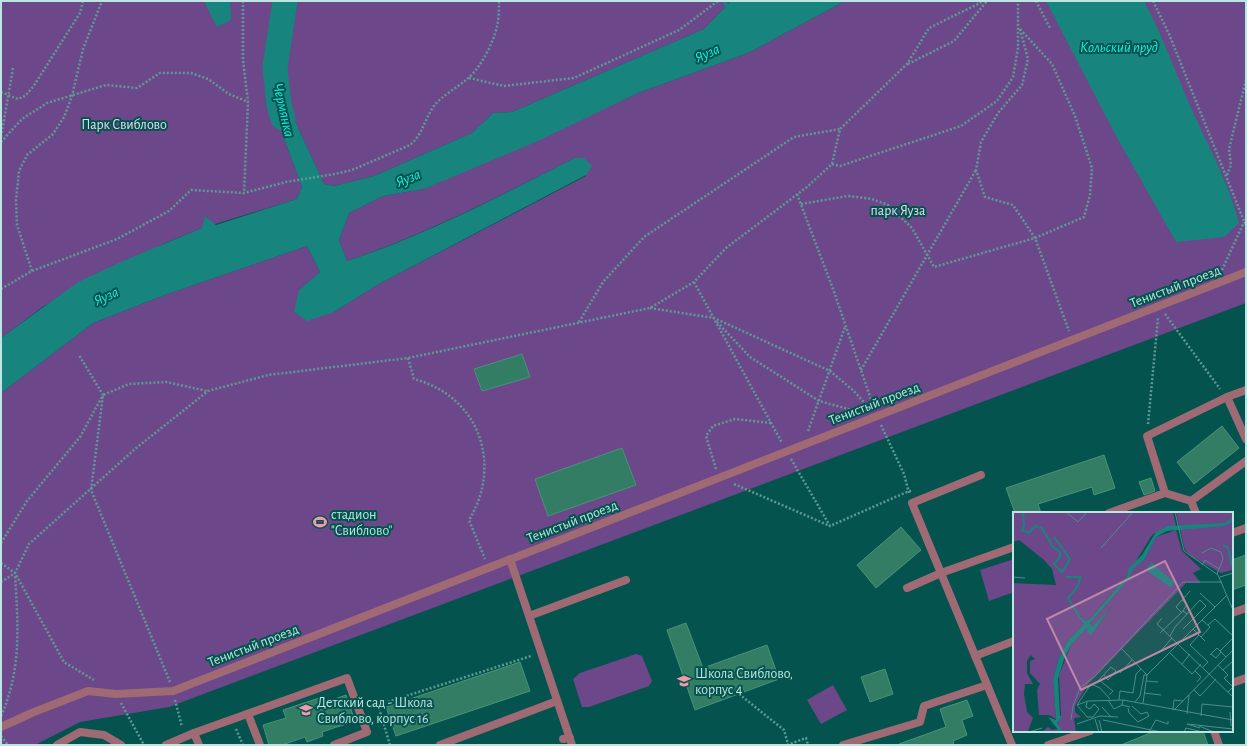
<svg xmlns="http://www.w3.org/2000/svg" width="1247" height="746" font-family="'Alegreya Sans',sans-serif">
<rect width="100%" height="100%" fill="#04534e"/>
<g fill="#6c478a">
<path d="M1,1H731L704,29L512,112L493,113L472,133L374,176L334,186L324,184L293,117L276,73L278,122L302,187L297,199L202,228L163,244L44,306L1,338Z"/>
<path d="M865,1H1246V303L169,707L80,722L35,745H1V393L93,323L162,296L307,246L320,272L299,290L334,312L377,285L586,176L575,158C500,196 426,234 347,261L339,240L349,213L383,196L424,189L638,93L748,53L843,2Z"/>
<path d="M1014,559V592L989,601L980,570Z"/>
<path d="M636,654L642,656L652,681L649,686L589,707H582L573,679L580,673Z"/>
<path d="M833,685L847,710L821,724L807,700Z"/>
</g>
<g fill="#17857e">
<path d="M204,1H230L231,20L217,27Z"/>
<path d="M731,1H865L843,2L748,53L638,93L538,141L424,189L383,196L349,213L339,240L347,261C426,235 500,196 575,158H584L592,166L586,175L377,285L334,312L307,321L294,312L299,290L320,272L307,246L162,296L93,323L1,393V338L78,282L123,261L202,228L205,216L216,225L297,199L302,187L278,122L276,72L293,117L324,184L334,186L374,176L472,133L493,113L512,112L704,29Z"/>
<path d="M1046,1H1144C1163,36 1176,74 1192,110C1209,148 1229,183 1239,223L1224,237L1176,242L1115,134Z"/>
</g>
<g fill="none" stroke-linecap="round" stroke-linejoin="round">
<path stroke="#17857e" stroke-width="4" d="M724,1L729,9"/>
<path stroke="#17857e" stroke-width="25" d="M283,118L279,105L275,67L285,1"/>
</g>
<g fill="#327d64" stroke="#499379">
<path d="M522,354L530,377L482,391L474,369Z"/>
<path d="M1222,426L1239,448L1194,484L1177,462Z"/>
<path d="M622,448L636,485L548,516L535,479Z"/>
<path d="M1104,455L1115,488L1094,495L1092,487L1038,504L1041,513H1015L1006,488Z"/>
<path d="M1151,478L1155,491L1144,495L1139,482Z"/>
<path d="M901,527L921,550L876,588L857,565Z"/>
<path d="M1246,555V585L1232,590V560Z"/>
<path d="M686,623L703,668L767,645L779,679L695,710L667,630Z"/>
<path d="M520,662L530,691L396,736L386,707Z"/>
<path d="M885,669L893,694L870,702L861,677Z"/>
<path d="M346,695L355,721L322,732L323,736L307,742L305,737L282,745H269L263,725L286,718L283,710L319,698L321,704Z"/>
<path d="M967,700L973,716L962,720L967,735L953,741L954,745H899V744L946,727L940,709Z"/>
<path d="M1155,731H1203L1208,745H1121Z"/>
</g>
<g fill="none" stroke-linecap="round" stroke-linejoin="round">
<g stroke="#5e9a95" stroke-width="2.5" stroke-dasharray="2 2" stroke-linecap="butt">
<path d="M243,1V60L248,102L244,193"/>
<path d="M1036,1L1050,28"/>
<path d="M1153,1L1169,34L1246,226"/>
<path d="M1020,29L1028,59L1022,85L998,113L981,142L976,170L985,197L1013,205L1035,238L1069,331"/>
<path d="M908,64L954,41L987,1"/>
<path d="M469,78L504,86L574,78L679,30L718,1"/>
<path d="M1,92L18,99L25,96L33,87L80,13L83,1"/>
<path d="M1,137L13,68"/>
<path d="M1,142L22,119L47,103L106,85L137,88L160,73H191L208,79L229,94L248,102"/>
<path d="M832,164L840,166L961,126L997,101L1013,77L1018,48V1"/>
<path d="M1227,175L1231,165L1229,149L1246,80"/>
<path d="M797,194L833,289L874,408"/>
<path d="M801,204L848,196L872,199L888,205L912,228L934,267L1035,238L1084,217L1090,195L1092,168L1075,116L1052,64L1020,29"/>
<path d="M1222,270L1244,222"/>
<path d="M32,271L17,225L16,200L19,171L27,155L53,134L64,117L72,96L83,49L102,1"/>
<path d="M694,282L782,443"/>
<path d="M1,289L32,271L117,239L169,211L191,190L244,193L286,182L335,174L352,170L410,145C423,134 424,120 434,106C441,96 457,88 467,79C480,69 494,42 497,26C499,18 499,9 499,1"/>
<path d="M650,308L714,318L830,371L854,391L869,408"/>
<path d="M1165,314L1220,389"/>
<path d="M579,322L603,282L644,237L794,137L840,129"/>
<path d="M717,322L750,357L819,401L859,412"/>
<path d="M408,358L414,379C479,396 503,464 469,520L485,559"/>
<path d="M861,370L976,170"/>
<path d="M1148,424L1158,318"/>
<path d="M881,425L904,474L909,493"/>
<path d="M808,431L845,327"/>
<path d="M791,459L830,526L909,491H912"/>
<path d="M716,469L706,436L713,426L735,419L771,423"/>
<path d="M734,484L830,526"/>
<path d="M1,543L27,501L80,437L103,395L79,355"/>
<path d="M1,563L15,573L64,662L94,680"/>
<path d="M1,582L15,573L29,544L135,449L208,391L268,375L408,358L650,308L694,282L726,248L807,187L832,164L840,129L907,64L929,28L984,1"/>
<path d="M170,682L91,490L103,395L129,384L166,382L207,391"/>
<path d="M739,694L784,730L788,744"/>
<path d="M175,700L182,727"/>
<path d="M121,703L144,745"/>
<path d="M1,716C22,669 18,624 15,575"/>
<path d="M236,729L243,745"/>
<path d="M1,736L8,745"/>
<path d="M390,745L378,705L531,656"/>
<path d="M787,745L806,738L808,745"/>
</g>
<g stroke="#9f6a73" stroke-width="8">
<path d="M1227,397L1246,390"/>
<path d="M1165,493L1147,436L1227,397L1246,439"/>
<path d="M1191,501L1246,461"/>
<path d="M1109,513L1165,493L1191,501L1196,513"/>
<path d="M1232,533L1246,528"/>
<path d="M907,588L941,573L1014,547"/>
<path d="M1232,613L1246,608"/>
<path d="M529,616L626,580"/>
<path d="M975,656L1014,641"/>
<path d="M248,714L260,745"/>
<path d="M1214,731L1219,745"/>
<path d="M194,733L347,678L367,732L334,745"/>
<path d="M563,739L570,738"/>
<path d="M57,745L80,732L104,735L121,745"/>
<path d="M166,745L194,733L199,745"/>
<path d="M440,745L557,701"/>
<path d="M843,745L920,722L924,706L987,685"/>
</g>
<path stroke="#9f6a73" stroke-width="8" d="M1,727L34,712L88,691L116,694L173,691L1246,272"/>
<g stroke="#9f6a73" stroke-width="8">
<path d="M981,475L912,503L1012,745"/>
<path d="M510,559L572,745"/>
<path d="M1232,683L1246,678"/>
<path d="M1048,745L1090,731"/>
</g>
</g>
<defs>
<g id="stadium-bare" transform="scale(1.08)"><path d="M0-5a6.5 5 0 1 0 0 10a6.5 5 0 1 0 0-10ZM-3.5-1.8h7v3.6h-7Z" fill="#f39aaa" stroke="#04534e" stroke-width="2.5" paint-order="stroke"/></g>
<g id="school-bare" transform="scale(1.08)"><path d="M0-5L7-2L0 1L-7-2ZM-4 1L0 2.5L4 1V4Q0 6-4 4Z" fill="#f39aaa" stroke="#04534e" stroke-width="2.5" paint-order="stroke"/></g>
</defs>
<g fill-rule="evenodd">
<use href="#stadium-bare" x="320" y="522"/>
<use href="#school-bare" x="684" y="681"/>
<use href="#school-bare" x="306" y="710"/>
</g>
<g text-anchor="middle" stroke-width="4" stroke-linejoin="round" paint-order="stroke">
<g font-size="14" fill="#e7daf3" stroke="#04534e">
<text x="124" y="129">Парк Свиблово</text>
<text x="898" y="215">парк Яуза</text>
</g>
<g font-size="14" fill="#bde5e1" stroke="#04534e">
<text transform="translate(1175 286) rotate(-21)" y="5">Тенистый проезд</text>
<text transform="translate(874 403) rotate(-21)" y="5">Тенистый проезд</text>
<text transform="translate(572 521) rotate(-21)" y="5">Тенистый проезд</text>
<text transform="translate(253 645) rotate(-21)" y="5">Тенистый проезд</text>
</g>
<g font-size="14" fill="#bde5e1" stroke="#04534e" text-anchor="start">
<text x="331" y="519">стадион<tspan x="331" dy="16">"Свиблово"</tspan></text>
<text x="695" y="678">Школа Свиблово,<tspan x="695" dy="16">корпус 4</tspan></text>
<text x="317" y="707">Детский сад - Школа<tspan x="317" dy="16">Свиблово, корпус 16</tspan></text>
</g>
<g font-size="15" font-style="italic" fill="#18efe2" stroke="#04534e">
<text x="1119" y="52">Кольский пруд</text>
<text transform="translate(707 53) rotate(-24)" y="5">Яуза</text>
<text transform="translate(284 110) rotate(77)" y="5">Чермянка</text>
<text transform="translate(408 178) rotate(-22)" y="5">Яуза</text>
<text transform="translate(106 296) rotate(-25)" y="5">Яуза</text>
</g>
</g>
<g transform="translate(1013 512)">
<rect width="220" height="220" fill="#04534e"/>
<path d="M0,0H160L163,14H155L139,23L114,64L78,106L73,109L65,102L71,112L54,130L46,146L40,167L43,207L36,203H26L24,178L27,172L17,161V149L22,147L18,144L20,142L17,144L14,149V161L20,172H12L11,182L14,200L20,206L15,219L8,220H0V71L43,73L39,57L31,48L6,28L0,30ZM163,0H220L219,58L208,61L178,44L172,38ZM163,18L169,39L188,57L180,61L188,71H173L75,172L62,194V200L68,205L61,206L63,220H29L35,215L39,218L47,216L44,211L48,205L46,163L58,133L74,116L80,121L98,95L79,116L77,111L107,77L119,57L132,47L143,25Z" fill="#6c478a"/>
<path d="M220,6V10L211,14L154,19L143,25L132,47L120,57L116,67L77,111L79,115L98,95L80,121L76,123L74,116L58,133L52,144L45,167L47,204H49L44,211L50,220H47L35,205L43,208L40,167L46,146L54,130L71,112L63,101L73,109L78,106L114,64L116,56L129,43L143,20L155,14L210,11ZM138,50L160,69L161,73L157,75L133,58Z" fill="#17857e"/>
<path fill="none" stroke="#17857e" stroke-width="2" d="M10,0L11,13L9,18L16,21L22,14L29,16L40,35L47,40V45L41,52L50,61M41,25L57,47L49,60M210,33L215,36L219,54M53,65H67L65,74L55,86L66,104"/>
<path fill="none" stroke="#4e8d89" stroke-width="1" d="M53,0L65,10L74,0M162,0L171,39L205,63L220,98M88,36L120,0M189,41L198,36L208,40L210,47L206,57M189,53L192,48L206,57L204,62M0,65L12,66M207,65L220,61M187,81L202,95M169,88L177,79M168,100L163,95L169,88L174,92L170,99M149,106L144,112L220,185M195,113L202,107L220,124M170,117L193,94L187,88L174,102M180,117L192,129M147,121L170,99L174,102L162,115L157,124M186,123L177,133L195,150L190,155M188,125L197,115L189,108M108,136L134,163H131L127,184L122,190M207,139L220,126M146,141L159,126M157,141L179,162L188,152M198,142L203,146L208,140M197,143L204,136L213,145M169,152L177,142M205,153L215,163L211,166L220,175L215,180M210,158L220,149M182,159L188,165L184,170M107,161L119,148M86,168L98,155L103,159L95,168L91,163M133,169L145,170M82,172L86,168L100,179L96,183M181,178L187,184L203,167M131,181L148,183M95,188L101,197L109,193M106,188L107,179L120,181L123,162L128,157M110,188L109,193L117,195M74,190L73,195L77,197L81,192L86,197L80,205H74L64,193L78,172L87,176L97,187M130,191L134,163L214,83M64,193L75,189L110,188L220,208M89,195L98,205M115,196L116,201L125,210L136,204L134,200L128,202L119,194M160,198L161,188L170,189M161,198L220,138M217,200L218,214M174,202L176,183M188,204L189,192L220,195M82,207L86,220M58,208L60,194L67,176L82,164L170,70H209M86,208L89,220M90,208L148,220M64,212L87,204L105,205M174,212L220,217M174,212L187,216M186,214L201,220M16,220L29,216M136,220L143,208L155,212V209M171,220L173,216L190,220"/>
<path fill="#bf89a5" fill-opacity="0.15" stroke="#bf89a5" stroke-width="2" d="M152,49L187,120L68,178L34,107Z"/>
<rect width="220" height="220" fill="none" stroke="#bde5e1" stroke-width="2"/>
</g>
<rect width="1247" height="746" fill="none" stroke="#bde5e1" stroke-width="4"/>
</svg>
